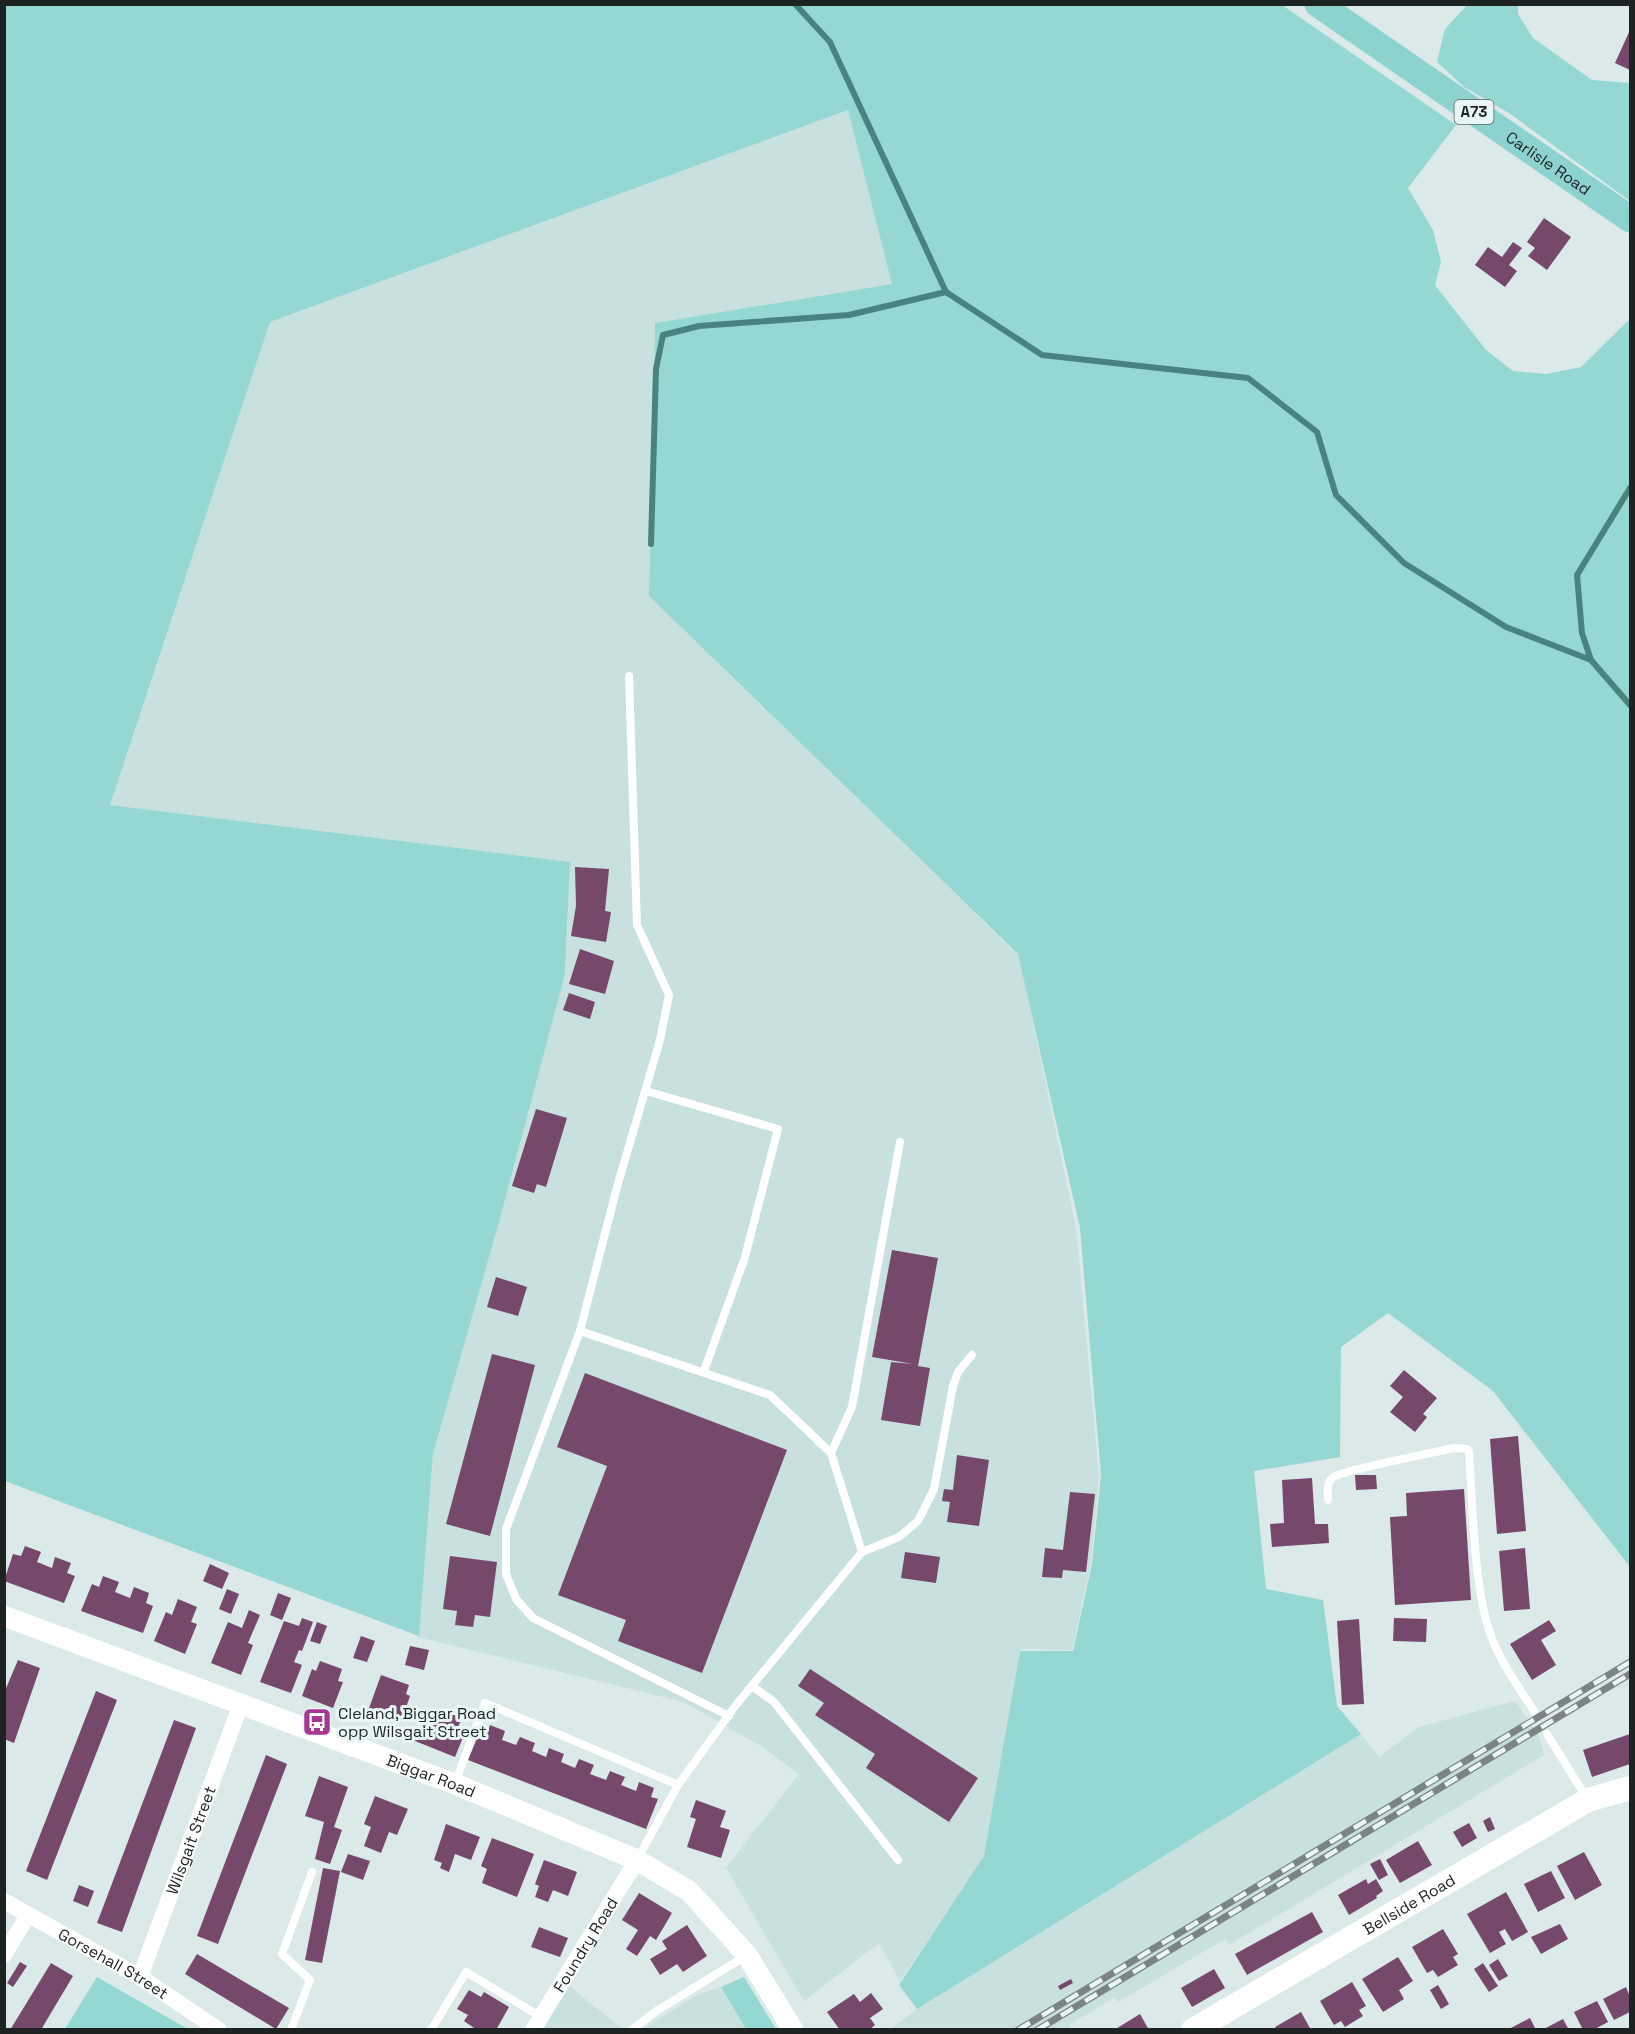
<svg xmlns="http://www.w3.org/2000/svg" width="1635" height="2034" font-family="'Space Grotesk',sans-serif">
<rect width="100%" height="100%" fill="#dbe9e8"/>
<g fill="#c8e0de">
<path d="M848,110L893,284L655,323L649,596L1019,956L1076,1228L1099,1475L1091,1563L1072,1650L1020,1649L986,1856L900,1981L879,1943L804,2001L726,1868L799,1774L761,1746L684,1702L418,1637L434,1451L566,971L570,862L110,805L270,322Z"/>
<path d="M1515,1701L1539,1736L1544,1755L1229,1945L1225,1939L1118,2002L1115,1997L1069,2025L1071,2029L890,2030L917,2009L1361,1734L1379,1757L1419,1727Z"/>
<path d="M567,1984L622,2029L538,2030Z"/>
<path d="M721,1987L746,2029H643L697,1995Z"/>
</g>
<g fill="#95d7d3">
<path d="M1468,4L1518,5V14L1533,38L1592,80L1630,83V201L1509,113L1464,87L1437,62L1445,29Z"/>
<path d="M4,5H1282L1456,125L1408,188L1433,230L1441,262L1435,285L1486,350L1513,371L1546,374L1581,367L1630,319V1567L1493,1391L1388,1313L1341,1347L1340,1457L1254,1471L1266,1589L1323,1600L1337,1706L1361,1734L917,2009L899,1985L984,1856L1020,1651H1073L1092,1564L1101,1475L1080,1228L1018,954L649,596L655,323L892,284L848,110L270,322L110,805L570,862L565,974L500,1218L433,1454L419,1636L5,1481Z"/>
<path d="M97,1977L186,2028L188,2029H65Z"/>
<path d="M744,1977L776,2029H746L721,1987Z"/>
</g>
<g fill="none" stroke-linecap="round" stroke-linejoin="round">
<g stroke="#488380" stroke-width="6">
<path d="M795,4L830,42L946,292L1042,355L1248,378L1317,432L1336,495L1404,563L1506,627L1591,660L1630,705"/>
<path d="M651,544L656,369L663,335L699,326L849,315L946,292"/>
<path d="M1591,660L1582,633L1577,575L1630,488"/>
</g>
</g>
<g fill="#76486c">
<path d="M1630,30V70L1615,63Z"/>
<path d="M1544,218L1571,237L1547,270L1528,256L1535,248L1527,242Z"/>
<path d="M1513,242L1522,248L1509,265L1517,271L1505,287L1475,265L1488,247L1502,257Z"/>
<path d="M575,867L609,869L605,911L611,912L606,942L571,936L576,906Z"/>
<path d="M580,949L614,961L605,994L569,984Z"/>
<path d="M569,993L595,1002L590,1019L563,1010Z"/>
<path d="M536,1109L567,1118L546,1187L537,1184L534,1193L512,1186Z"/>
<path d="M892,1250L938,1258L918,1366L930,1368L920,1426L881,1420L891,1362L913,1364L872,1357Z"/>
<path d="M496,1277L527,1287L518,1316L487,1307Z"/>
<path d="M492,1354L535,1365L490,1536L446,1524Z"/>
<path d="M1404,1370L1437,1398L1423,1414L1427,1417L1415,1432L1390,1412L1403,1397L1390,1386Z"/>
<path d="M585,1373L787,1450L702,1673L618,1641L626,1620L558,1595L607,1466L557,1447Z"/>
<path d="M1518,1436L1526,1531L1497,1534L1490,1439Z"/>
<path d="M957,1455L989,1460L979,1526L947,1522L950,1502L942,1501L944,1489L953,1490Z"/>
<path d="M1355,1475H1376L1377,1489L1356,1490Z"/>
<path d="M1312,1478L1315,1524H1328L1329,1543L1272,1547L1270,1524L1284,1523L1282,1480Z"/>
<path d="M1464,1489L1471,1600L1395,1605L1390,1517L1407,1516L1406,1493Z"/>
<path d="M1070,1492L1095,1494L1086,1572L1063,1570L1062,1578L1042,1577L1045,1548L1063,1550Z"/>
<path d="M25,1546L41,1552L37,1562L52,1568L55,1557L71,1563L67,1573L75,1576L64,1603L4,1581L13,1554L21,1556Z"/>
<path d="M1525,1548L1530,1609L1504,1611L1499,1551Z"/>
<path d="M905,1552L940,1557L936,1583L901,1578Z"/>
<path d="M450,1556L497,1562L490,1617L475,1615L473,1627L455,1625L457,1611L443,1609Z"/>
<path d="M210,1564L229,1573L222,1589L203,1581Z"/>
<path d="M103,1576L119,1582L115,1592L130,1598L134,1587L149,1593L146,1603L153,1606L143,1633L81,1611L92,1584L99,1587Z"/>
<path d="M227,1589L239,1594L231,1614L219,1609Z"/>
<path d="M278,1593L291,1598L282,1620L270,1615Z"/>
<path d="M178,1599L197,1607L191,1622L197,1624L185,1654L154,1641L166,1612L172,1615Z"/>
<path d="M249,1610L260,1615L248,1643L253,1645L241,1675L211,1663L228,1622L242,1628Z"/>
<path d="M302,1618L313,1622L302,1651L299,1650L294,1662L302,1665L291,1693L260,1682L284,1621L299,1626Z"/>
<path d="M1394,1618L1427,1619L1426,1642L1393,1641Z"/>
<path d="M1359,1619L1364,1704L1342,1705L1337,1621Z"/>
<path d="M1549,1620L1556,1631L1541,1640L1556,1665L1532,1680L1510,1644Z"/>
<path d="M317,1622L327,1626L320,1644L310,1641Z"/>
<path d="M361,1636L375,1641L367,1662L353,1658Z"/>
<path d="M410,1646L429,1650L424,1670L405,1665Z"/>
<path d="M18,1660L40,1668L14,1743L4,1739V1693Z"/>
<path d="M320,1661L342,1669L338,1681L343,1682L333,1708L302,1696L312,1669L316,1671Z"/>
<path d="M810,1669L978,1778L949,1822L866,1768L875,1754L815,1715L824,1703L798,1686Z"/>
<path d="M381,1675L409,1685L406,1694L410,1696L401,1722L368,1711Z"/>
<path d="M96,1691L117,1700L47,1880L26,1871Z"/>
<path d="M445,1712L462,1718L458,1727L466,1730L455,1757L415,1741L425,1715L441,1721Z"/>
<path d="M174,1720L196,1728L122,1932L97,1923Z"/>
<path d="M490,1725L505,1731L502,1740L516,1745L520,1737L535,1743L532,1751L546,1757L549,1748L564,1754L561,1762L575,1768L579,1759L594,1765L590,1774L606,1780L610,1771L625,1777L621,1785L636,1791L639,1782L654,1788L651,1797L658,1799L646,1829L468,1760L480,1731L487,1734Z"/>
<path d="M1630,1734V1764L1592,1777L1583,1750Z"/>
<path d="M266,1755L287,1764L218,1944L197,1936Z"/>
<path d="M319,1776L348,1787L334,1827L342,1830L330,1864L315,1859L324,1822L305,1816Z"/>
<path d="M375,1796L408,1809L397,1835L389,1832L381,1853L364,1846L371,1827L364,1824Z"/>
<path d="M696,1800L726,1811L720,1827L730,1830L721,1858L687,1847L696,1819L690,1817Z"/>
<path d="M1490,1817L1495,1829L1488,1832L1483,1821Z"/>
<path d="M1469,1823L1477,1838L1462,1847L1453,1832Z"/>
<path d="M446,1824L480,1837L471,1860L455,1854L449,1872L440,1868L442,1863L434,1860Z"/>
<path d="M492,1838L534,1854L517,1897L482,1883L487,1869L481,1866Z"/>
<path d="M1418,1841L1432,1865L1400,1883L1386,1860Z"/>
<path d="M1584,1852L1602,1885L1575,1900L1557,1866Z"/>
<path d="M348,1854L370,1861L363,1880L341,1872Z"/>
<path d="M1380,1859L1388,1875L1379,1880L1370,1864Z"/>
<path d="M544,1860L577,1872L568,1896L553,1890L548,1902L535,1897L539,1886L535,1884Z"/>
<path d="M323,1868L340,1871L322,1963L305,1960Z"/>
<path d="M1551,1871L1565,1898L1538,1912L1524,1884Z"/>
<path d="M1366,1879L1368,1884L1376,1879L1383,1891L1376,1896L1377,1898L1349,1915L1338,1895Z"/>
<path d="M79,1885L94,1891L88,1907L73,1901Z"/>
<path d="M1506,1892L1528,1932L1512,1941L1505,1929L1499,1932L1506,1944L1490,1953L1467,1914Z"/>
<path d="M639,1893L672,1913L656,1940L650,1936L637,1956L626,1949L638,1930L622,1920Z"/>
<path d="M1312,1912L1323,1932L1247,1975L1235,1954Z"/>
<path d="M1560,1924L1568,1939L1541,1954L1531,1937Z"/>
<path d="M687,1925L707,1956L683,1972L677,1964L660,1975L650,1959L667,1949L662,1941Z"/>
<path d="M539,1927L568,1938L560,1957L531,1947Z"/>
<path d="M1443,1929L1458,1954L1453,1957L1458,1965L1438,1977L1433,1970L1427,1973L1412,1947Z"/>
<path d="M197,1954L289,2008L276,2029L185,1974Z"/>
<path d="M1398,1957L1413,1981L1399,1990L1404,1999L1383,2012L1362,1979Z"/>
<path d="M1498,1959L1508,1976L1499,1981L1489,1965Z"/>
<path d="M20,1962L27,1966L13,1987L7,1983Z"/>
<path d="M51,1963L73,1976L45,2023L41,2030H10Z"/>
<path d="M1483,1963L1498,1986L1489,1992L1474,1969Z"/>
<path d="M1214,1969L1225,1988L1192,2007L1181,1988Z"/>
<path d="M1071,1979L1073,1983L1060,1990L1058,1986Z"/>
<path d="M1352,1982L1366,2006L1359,2010L1363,2016L1345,2027L1341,2021L1334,2025L1320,2001Z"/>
<path d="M1438,1985L1449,2004L1441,2009L1430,1990Z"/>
<path d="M1626,1987L1630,1997V2012L1614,2020L1603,1999Z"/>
<path d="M469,1990L481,1997L484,1992L509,2007L496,2030H477L464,2021L468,2015L457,2009Z"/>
<path d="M871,1993L883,2009L870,2018L875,2025L869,2030H840L827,2012L854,1994L860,2002Z"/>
<path d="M1597,2001L1608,2022L1593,2030H1583L1574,2012Z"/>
<path d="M1301,2012L1311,2030H1277L1275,2027Z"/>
<path d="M1140,2014L1149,2030H1114Z"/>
<path d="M1530,2018L1536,2030H1507Z"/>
<path d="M1563,2019L1569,2030H1542Z"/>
</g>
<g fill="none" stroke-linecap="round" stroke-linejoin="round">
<g stroke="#fff" stroke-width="8">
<path d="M646,1091L778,1129L745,1257L704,1371"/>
<path d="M580,1331L617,1187L660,1040L669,995L637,925L629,676"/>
<path d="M831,1453L852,1407L900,1142"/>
<path d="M1328,1500C1328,1492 1326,1484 1332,1478C1338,1471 1437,1452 1454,1448L1467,1449L1469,1452C1473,1506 1473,1601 1496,1648C1506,1670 1521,1691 1534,1711"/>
<path d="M752,1686L774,1702L898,1860"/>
<path d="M729,1716L533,1618L516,1599L506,1574V1529L580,1331L770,1395L831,1453L862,1552"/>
<path d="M1547,1734L1586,1797"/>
<path d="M455,1783L485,1703L678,1785L736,1705L862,1552L899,1537L918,1521L934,1489L953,1386L958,1372L972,1355"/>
<path d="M638,1858L678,1785"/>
<path d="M291,2030L310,1980L282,1954L312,1872"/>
<path d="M431,2030L466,1972L541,2017"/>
<path d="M632,2030L655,2012L747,1955"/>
</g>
<g stroke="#fff" stroke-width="16">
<path id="s1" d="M4,1901L140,1977L219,2030"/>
<path d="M4,1955L28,1915"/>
<path id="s2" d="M140,1977L241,1704"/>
<path id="s3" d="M533,2030L637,1860"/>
</g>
<path stroke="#fff" stroke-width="21" id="s4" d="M4,1616L455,1784L637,1860L689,1891L747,1955L793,2030"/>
<path stroke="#fff" stroke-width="24" id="s5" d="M1193,2030L1588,1800L1630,1788"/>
<path stroke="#8cd2cf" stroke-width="27" id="s6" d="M1318,4L1630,219"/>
<g stroke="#7a8483" stroke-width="7">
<g id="rail">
<path d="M1018,2030L1630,1662"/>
<path d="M1037,2030L1630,1674"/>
</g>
</g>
<use href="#rail" stroke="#e8f6f5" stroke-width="4.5" stroke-dasharray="14" stroke-linecap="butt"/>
</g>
<defs>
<g id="bus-square" transform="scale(1.5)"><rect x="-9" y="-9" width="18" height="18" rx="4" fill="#a63795" stroke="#e8f6f5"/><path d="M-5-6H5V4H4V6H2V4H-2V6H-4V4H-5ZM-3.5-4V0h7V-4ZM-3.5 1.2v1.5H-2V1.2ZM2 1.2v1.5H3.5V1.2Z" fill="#fff"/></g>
</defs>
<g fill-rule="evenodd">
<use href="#bus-square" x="317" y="1722"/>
</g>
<g text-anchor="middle" stroke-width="6" stroke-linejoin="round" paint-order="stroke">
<rect fill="#e8f6f5" stroke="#5a6261" stroke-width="1.5" x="1454.5" y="100" width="39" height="24" rx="4.5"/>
<g font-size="15" font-weight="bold" fill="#1d2322">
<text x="1474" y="117">A73</text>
</g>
<g font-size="16" fill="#1d2322" stroke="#e8f6f5">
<text dy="6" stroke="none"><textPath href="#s6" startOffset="280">Carlisle Road</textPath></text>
<text dy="6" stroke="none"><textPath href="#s4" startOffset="456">Biggar Road</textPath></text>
<text dy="6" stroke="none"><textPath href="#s2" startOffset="146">Wilsgait Street</textPath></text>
<text dy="6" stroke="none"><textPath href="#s5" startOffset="250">Bellside Road</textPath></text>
<text dy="6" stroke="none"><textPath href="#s3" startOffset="100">Foundry Road</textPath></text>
<text dy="6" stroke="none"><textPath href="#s1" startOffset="126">Gorsehall Street</textPath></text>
</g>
<g font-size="16" fill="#1d2322" stroke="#e8f6f5" text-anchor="start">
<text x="338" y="1719">Cleland, Biggar Road<tspan x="338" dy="18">opp Wilsgait Street</tspan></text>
</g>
</g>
<rect width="1635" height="2034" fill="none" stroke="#1d2322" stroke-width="12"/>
</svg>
